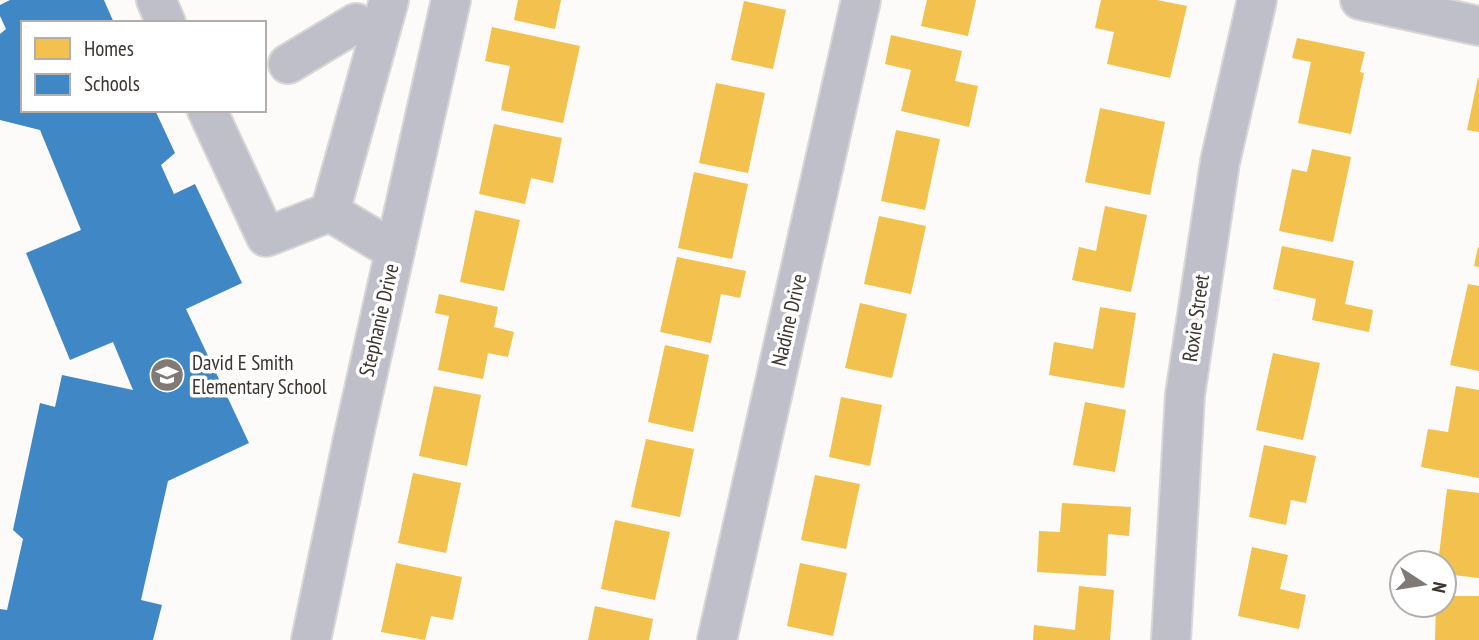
<svg xmlns="http://www.w3.org/2000/svg" width="1479" height="640" font-family="'PT Sans Narrow',sans-serif">
<rect width="100%" height="100%" fill="#fdfbf9"/>
<g fill="#f2c14e">
<path d="M518,0H561L555,29L514,20Z"/>
<path d="M927,0H976L968,36L921,26Z"/>
<path d="M1101,0H1157L1187,6L1170,78L1107,64L1114,32L1095,28Z"/>
<path d="M744,1L786,10L773,69L731,60Z"/>
<path d="M492,27L580,46L563,123L501,110L510,66L485,61Z"/>
<path d="M891,35L962,51L955,81L978,86L969,127L901,111L911,70L885,64Z"/>
<path d="M1297,38L1365,52L1360,72L1364,73L1351,134L1298,123L1311,62L1292,58Z"/>
<path d="M1478,78H1479V132L1467,130Z"/>
<path d="M716,83L765,93L748,173L699,163Z"/>
<path d="M1100,108L1165,122L1150,195L1085,182Z"/>
<path d="M494,124L562,138L553,183L531,178L525,204L479,194Z"/>
<path d="M896,130L940,139L925,210L881,201Z"/>
<path d="M1312,149L1351,157L1333,242L1279,231L1292,169L1307,172Z"/>
<path d="M694,172L748,184L732,259L678,248Z"/>
<path d="M1105,206L1147,215L1131,292L1072,280L1079,247L1096,251Z"/>
<path d="M475,210L520,220L504,291L460,282Z"/>
<path d="M879,216L926,226L911,294L864,284Z"/>
<path d="M1282,246L1354,261L1345,304L1373,310L1369,332L1312,320L1316,299L1273,289Z"/>
<path d="M1478,247H1479V267L1474,266Z"/>
<path d="M677,257L746,271L740,298L721,294L711,343L660,332Z"/>
<path d="M1468,284L1479,286V371L1450,365Z"/>
<path d="M439,294L498,307L494,327L514,332L508,357L488,353L483,379L438,370L449,316L435,313Z"/>
<path d="M860,303L907,314L892,378L845,368Z"/>
<path d="M1100,307L1136,313L1124,388L1049,375L1054,342L1093,349Z"/>
<path d="M665,345L709,355L693,432L648,422Z"/>
<path d="M1273,353L1320,363L1303,440L1256,430Z"/>
<path d="M434,386L481,395L467,466L419,456Z"/>
<path d="M1456,386L1479,390V478L1421,467L1428,429L1448,432Z"/>
<path d="M841,397L882,405L870,466L829,457Z"/>
<path d="M1085,402L1126,410L1115,472L1073,465Z"/>
<path d="M646,439L694,449L680,517L631,507Z"/>
<path d="M1264,445L1316,456L1306,503L1291,500L1286,525L1249,517Z"/>
<path d="M413,473L461,483L446,553L398,543Z"/>
<path d="M815,475L860,484L846,549L801,540Z"/>
<path d="M1447,489L1479,493V578L1444,574V563H1438Z"/>
<path d="M1062,503L1131,507L1129,536L1108,534L1106,576L1037,572L1039,531L1060,532Z"/>
<path d="M615,520L670,532L655,600L601,589Z"/>
<path d="M1252,547L1288,555L1280,589L1306,595L1299,629L1238,616Z"/>
<path d="M396,563L462,577L453,620L431,616L425,640L381,632Z"/>
<path d="M800,563L847,573L833,636L787,626Z"/>
<path d="M1079,586L1114,590L1110,640H1033L1034,625L1075,630Z"/>
<path d="M1444,596H1479V640H1435L1436,605H1444Z"/>
<path d="M595,606L653,619L649,640H588Z"/>
</g>
<path fill="#3f88c5" d="M10,0H104L114,23H23V110H155L175,153L161,165L174,194L195,184L242,283L186,309L249,443L168,481L141,600L162,605L153,640H0V609L7,610L23,539L13,530L40,403L55,407L62,375L133,390L113,342L70,360L26,253L81,230L40,130L0,120V34L6,29L0,16V5Z"/>
<g fill="none" stroke-linecap="round" stroke-linejoin="round">
<g stroke="#d9d7d5" stroke-width="42">
<g id="minor">
<path d="M156,0L166,23"/>
<path d="M1360,0L1479,26"/>
<path d="M288,64L356,23"/>
<path d="M207,110L266,237L330,212"/>
<path d="M330,212L389,0"/>
<path d="M330,212L395,251"/>
<path d="M311,640L353,439L451,0"/>
<path d="M717,640L861,0"/>
<path d="M1171,640L1185,395L1220,162L1257,0"/>
</g>
</g>
<use href="#minor" stroke="#bfbfca" stroke-width="38"/>
</g>
<defs>
<g id="school-disc" transform="scale(1.75)"><circle r="9.5" fill="#807a76" stroke="#fff"/><path d="M0-5L7-2L0 1L-7-2ZM-4 1L0 2.5L4 1V4Q0 6-4 4Z" fill="#fff"/></g>
</defs>
<g fill-rule="evenodd">
<use href="#school-disc" x="167" y="375"/>
</g>
<g text-anchor="middle" stroke-width="7" stroke-linejoin="round" paint-order="stroke">
<g font-size="21" fill="#3c352f" stroke="#fff">
<text transform="translate(1196 318) rotate(-82)" y="7">Roxie Street</text>
<text transform="translate(379 320) rotate(-77)" y="7">Stephanie Drive</text>
<text transform="translate(789 320) rotate(-77)" y="7">Nadine Drive</text>
</g>
<g font-size="21" fill="#3c352f" stroke="#fff" text-anchor="start">
<text x="192" y="370">David E Smith<tspan x="192" dy="24">Elementary School</tspan></text>
</g>
</g>
<rect x="21" y="21" width="245" height="91" fill="#ffffff" stroke="#b1aeac" stroke-width="2"/>
<rect x="35" y="38" width="35" height="21" fill="#f2c14e" stroke="#b1aeac" stroke-width="2"/>
<text x="84" y="56" font-size="21" fill="#3c352f">Homes</text>
<rect x="35" y="74" width="35" height="21" fill="#3f88c5" stroke="#b1aeac" stroke-width="2"/>
<text x="84" y="91" font-size="21" fill="#3c352f">Schools</text>
<g transform="translate(1423 584) rotate(102)"><circle r="33" fill="#ffffff" stroke="#b1aeac" stroke-width="2"/>
<path d="M0-5L12 26L0 18L-12 26Z" fill="#807a76"/>
<text y="-10" font-size="19" font-weight="bold" text-anchor="middle" fill="#3c352f">N</text>
</g>
</svg>
